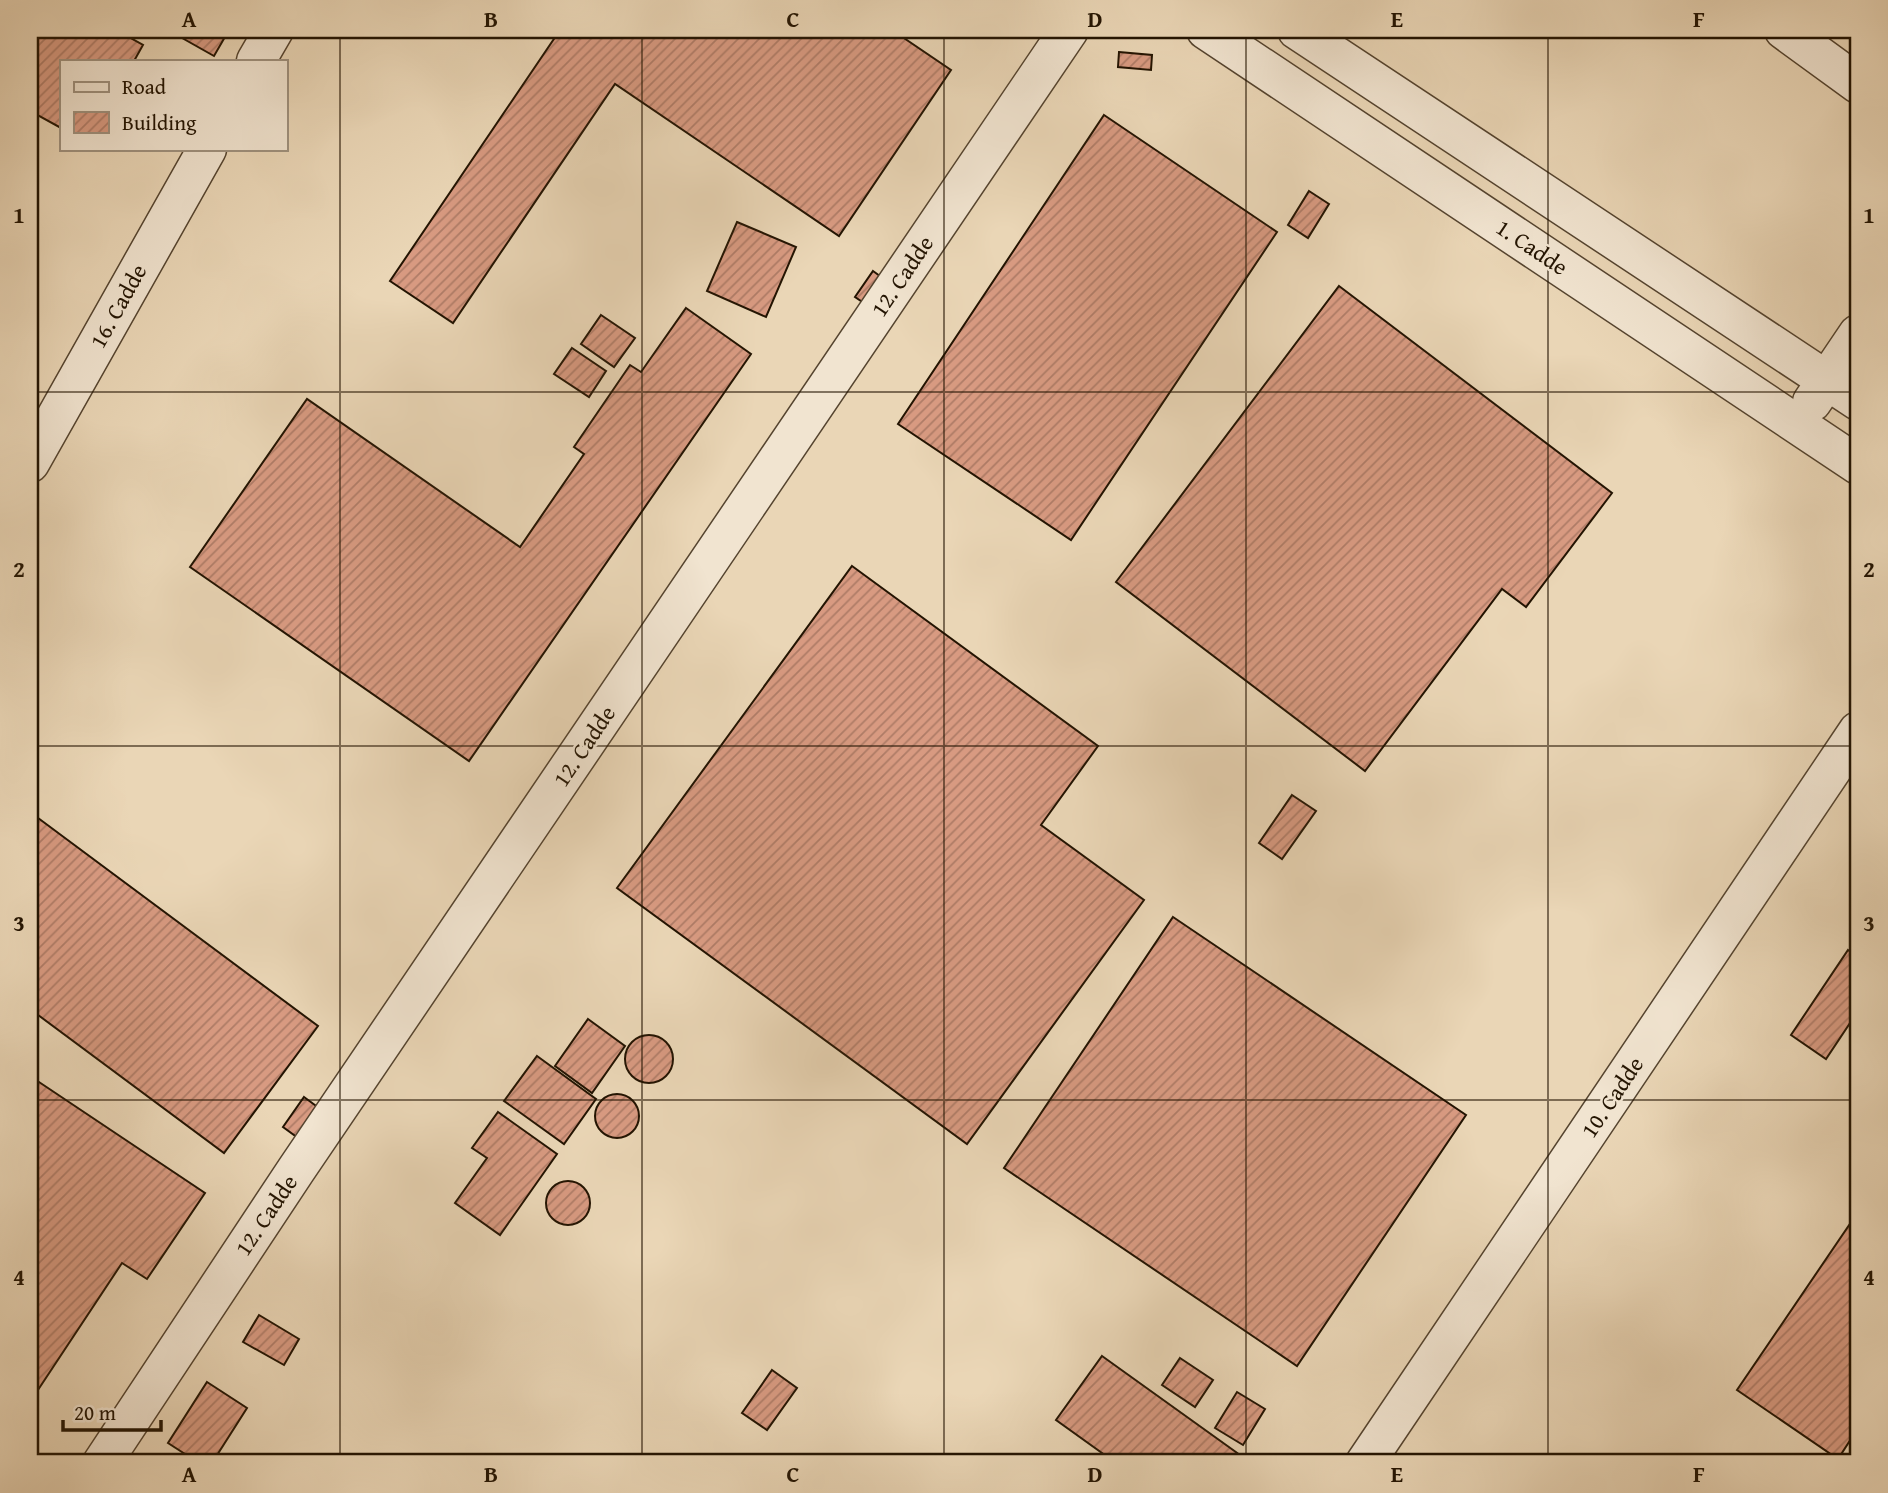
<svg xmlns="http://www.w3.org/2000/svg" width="1888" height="1493" font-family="'Gentium Book Plus',serif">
<defs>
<pattern id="building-hatch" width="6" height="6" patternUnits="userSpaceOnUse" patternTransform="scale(1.75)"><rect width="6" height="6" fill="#d89a81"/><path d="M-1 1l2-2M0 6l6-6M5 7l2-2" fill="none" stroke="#af7c67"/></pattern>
</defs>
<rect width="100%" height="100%" fill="#ead6b6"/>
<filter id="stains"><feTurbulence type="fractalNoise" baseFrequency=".00286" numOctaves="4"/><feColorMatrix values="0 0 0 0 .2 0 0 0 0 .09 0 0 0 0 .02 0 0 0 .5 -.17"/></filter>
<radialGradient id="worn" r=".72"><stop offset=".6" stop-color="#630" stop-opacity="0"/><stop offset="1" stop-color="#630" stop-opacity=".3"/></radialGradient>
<g fill="url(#building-hatch)" stroke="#231402" stroke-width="2">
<path d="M30,30H116L143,45L134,61H61V128L30,111Z"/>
<path d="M168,30H229L214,56Z"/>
<path d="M560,30H892L951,70L839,236L615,84L453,323L390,281Z"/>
<path d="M1119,52L1152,55L1151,70L1118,67Z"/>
<path d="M1104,115L1277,232L1071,540L898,424Z"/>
<path d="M1309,191L1329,204L1308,238L1288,225Z"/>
<path d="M737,222L796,247L766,317L707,291Z"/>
<path d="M873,271L884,279L867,305L855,297Z"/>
<path d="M1339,286L1612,493L1526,607L1502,589L1365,771L1116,582Z"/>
<path d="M686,308L751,354L469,761L190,567L307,399L520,547L584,454L574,447L630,365L641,372Z"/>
<path d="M601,315L635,338L614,367L581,344Z"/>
<path d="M572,348L606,371L589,397L554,374Z"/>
<path d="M852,566L1098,746L1041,825L1144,900L967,1144L617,888Z"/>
<path d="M1292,795L1316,811L1282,859L1259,843Z"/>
<path d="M30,812L318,1026L224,1153L30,1009Z"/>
<path d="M1173,917L1466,1115L1297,1366L1004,1168Z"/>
<path d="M1848,950L1858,957V1011L1826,1059L1791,1035Z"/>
<path d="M588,1019L625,1046L592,1093L555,1066Z"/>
<circle cx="649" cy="1059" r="24"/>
<path d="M537,1056L596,1099L564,1144L504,1101Z"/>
<path d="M30,1076L205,1193L147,1279L122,1263L30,1402Z"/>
<circle cx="617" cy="1116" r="22"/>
<path d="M304,1097L327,1114L305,1143L283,1127Z"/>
<path d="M498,1112L557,1154L500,1235L455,1203L487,1158L472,1148Z"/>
<circle cx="568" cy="1203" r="22"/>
<path d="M1858,1212V1428L1838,1459L1737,1390Z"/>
<path d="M259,1315L299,1339L284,1365L243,1342Z"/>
<path d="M1102,1356L1240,1455L1235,1463H1116L1056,1420Z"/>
<path d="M1180,1358L1213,1380L1195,1407L1162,1385Z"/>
<path d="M772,1370L797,1388L767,1430L742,1413Z"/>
<path d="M207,1382L247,1408L212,1463H199L168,1443Z"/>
<path d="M1237,1392L1265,1409L1243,1445L1215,1428Z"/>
</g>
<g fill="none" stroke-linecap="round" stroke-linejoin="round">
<g stroke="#55442f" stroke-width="41">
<g id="minor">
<path d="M1206,30L1858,465"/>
<path d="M1297,30L1858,401"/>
<path d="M1784,30L1858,84"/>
<path d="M256,61L274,30"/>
<path d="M1812,402L1858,334"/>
<path d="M30,463L207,149"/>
<path d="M102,1463L296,1170L1069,30"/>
<path d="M1365,1463L1858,731"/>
</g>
</g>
<use href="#minor" stroke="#f1e4d0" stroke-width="38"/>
</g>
<path fill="none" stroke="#231402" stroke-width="2" stroke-opacity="0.55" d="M340,30V1463M642,30V1463M944,30V1463M1246,30V1463M1548,30V1463M30,392H1858M30,746H1858M30,1100H1858"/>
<g text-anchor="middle" stroke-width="5" stroke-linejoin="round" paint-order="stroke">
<g font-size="23" fill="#231402" stroke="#f1e4d0">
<text transform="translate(1532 247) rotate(34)" y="8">1. Cadde</text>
<text transform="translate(902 276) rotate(-56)" y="8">12. Cadde</text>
<text transform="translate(118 306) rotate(-61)" y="8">16. Cadde</text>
<text transform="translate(584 746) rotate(-56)" y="8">12. Cadde</text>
<text transform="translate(1612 1097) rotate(-56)" y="8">10. Cadde</text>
<text transform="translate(266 1215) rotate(-56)" y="8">12. Cadde</text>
</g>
</g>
<rect width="1888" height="1493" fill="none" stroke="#ead6b6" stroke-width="77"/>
<rect x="60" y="60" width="228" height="91" fill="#f1e4d0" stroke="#9f917e" stroke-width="2"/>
<rect x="74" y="82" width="35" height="10" fill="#f1e4d0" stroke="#9f917e" stroke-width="2"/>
<text x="122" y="94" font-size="21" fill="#231402">Road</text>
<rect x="74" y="112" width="35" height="21" fill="url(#building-hatch)" stroke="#9f917e" stroke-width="2"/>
<text x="122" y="130" font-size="21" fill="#231402">Building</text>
<path d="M63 1420v10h98v-10" fill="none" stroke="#231402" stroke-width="3.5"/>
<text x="74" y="1420" font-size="21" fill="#231402" stroke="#f1e4d0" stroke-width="5" paint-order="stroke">20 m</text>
<rect x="38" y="38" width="1812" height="1416" fill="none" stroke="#231402" stroke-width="2.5"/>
<g font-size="23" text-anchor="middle" font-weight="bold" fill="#231402">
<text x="189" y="27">A</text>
<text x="491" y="27">B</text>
<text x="793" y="27">C</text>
<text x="1095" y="27">D</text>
<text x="1397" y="27">E</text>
<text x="1699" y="27">F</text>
<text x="19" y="223">1</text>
<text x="1869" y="223">1</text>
<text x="19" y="577">2</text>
<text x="1869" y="577">2</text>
<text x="19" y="931">3</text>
<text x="1869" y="931">3</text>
<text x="19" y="1285">4</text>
<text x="1869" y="1285">4</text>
<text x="189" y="1482">A</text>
<text x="491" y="1482">B</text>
<text x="793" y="1482">C</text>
<text x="1095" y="1482">D</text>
<text x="1397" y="1482">E</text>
<text x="1699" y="1482">F</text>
</g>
<rect width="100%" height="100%" filter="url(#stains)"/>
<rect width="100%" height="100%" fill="url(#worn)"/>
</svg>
